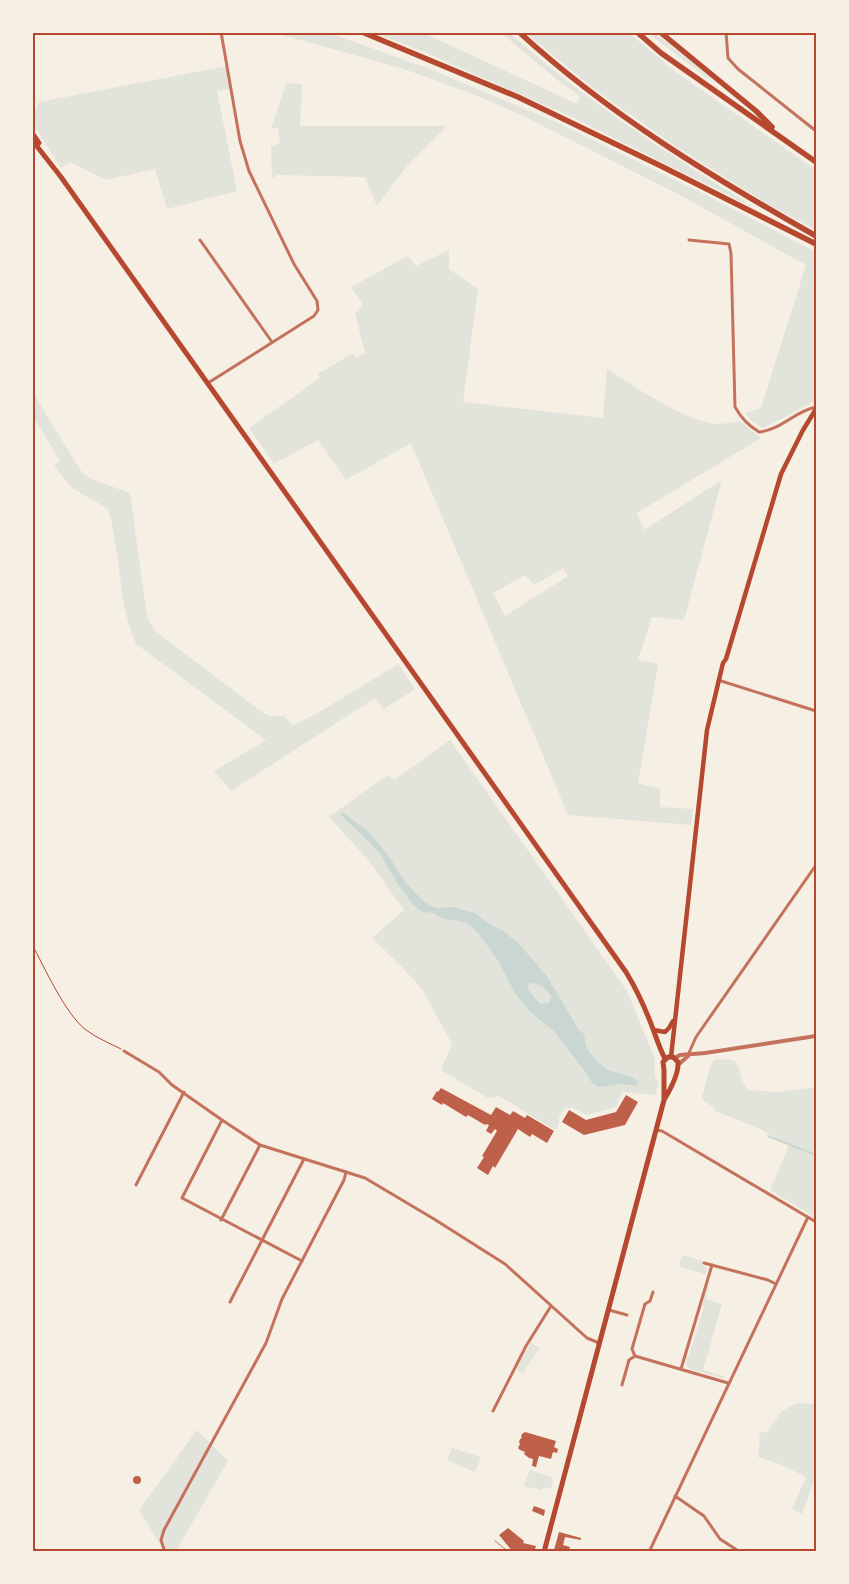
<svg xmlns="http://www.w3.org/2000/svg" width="849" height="1584" font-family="Spectral,serif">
<rect width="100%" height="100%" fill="#f6efe4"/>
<g fill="#e2e4dc" fill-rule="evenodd">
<path d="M275,33H329L425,67L556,122L706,195L816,252V399L815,401L763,428L753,422L745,413L761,408L806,265L678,194L525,117L478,96L401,68Z"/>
<path d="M375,33H424L577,104L580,96L560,82L501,33H510C582,98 663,151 746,202L744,203L572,117L422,51Z"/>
<path d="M526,33H629L676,72L816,170V230L766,203L675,146L598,92Z"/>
<path d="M648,33H655L711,78L710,80Z"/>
<path d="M227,66L231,88L217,91L237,191L167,209L155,169L106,180L70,162L61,168L33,124L32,121L39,102Z"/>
<path d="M286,83L302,84L300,126H447L407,166L377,206L365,177L277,175L272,178L271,146L280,143L278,128H271Z"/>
<path d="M449,250V269L478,289L463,402L603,418L607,369C636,387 675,415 709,423C719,426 730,422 740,421L761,438L637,513L644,530L722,480L684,620L652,617L638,660L658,664L638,783L660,789V807L693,809L691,825L568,815L411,443L346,480L318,440L274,464L249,428L320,378L318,374L353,353L356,358L365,353L355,313L363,305L351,287L408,256L416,266ZM563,568L568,576L505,616L493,593L525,575L534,585Z"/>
<path d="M33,393L81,471L91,479L130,493L146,610L149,621L155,631L263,713L270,716H284L293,725L318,713L398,664L415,689L384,709L375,698L231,791L214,771L266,740L136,644C118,604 121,552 108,509L72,488L54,466L60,460L33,417Z"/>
<path d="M450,740L627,991L655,1059V1076L659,1082L655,1095L622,1092L616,1107L587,1115L573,1108H565L559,1117V1124L555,1130L499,1096L488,1098L441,1070L452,1044L422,989L402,967L372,938L404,910L368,860L329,817L379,781L389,775L394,780Z"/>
<path d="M727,1059L735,1061C742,1071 739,1079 748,1090L779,1092L816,1087V1218L770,1190L789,1145L756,1127L715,1111V1108L704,1101L702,1097L710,1067L714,1060Z"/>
<path d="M682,1255L703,1261L702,1265L707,1268L706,1274L679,1267Z"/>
<path d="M709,1283H710L706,1299L722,1304L703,1370L724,1376L723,1378L692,1370C687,1367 685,1363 687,1357L689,1355L704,1307L702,1304Z"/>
<path d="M531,1343L539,1348L523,1373L517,1370V1368Z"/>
<path d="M796,1403L816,1404V1476L802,1514L792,1509L806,1477L777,1463L758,1457L760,1431L766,1433L781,1412Z"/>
<path d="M197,1430L228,1461L176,1551H164L139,1510Z"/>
<path d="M452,1448L481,1457L475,1472L447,1460Z"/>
<path d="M530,1470L551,1477L553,1481L551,1489L543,1487L541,1490L524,1486Z"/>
</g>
<path fill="#c9d6d2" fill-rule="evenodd" d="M343,812L370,833L390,858L406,883L424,902L436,908L453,907L475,913L490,924L502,930L518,943L546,975L579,1030L584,1034L586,1045L589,1052L601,1065L608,1070L632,1077L639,1082L636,1086L623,1084L599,1087L592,1083L587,1074L554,1031L530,1012L515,993L499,962L479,934L467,923L442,918L434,913L423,912L413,905L397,883L380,853L340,814ZM529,983C540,983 545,988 551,996L549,1003L540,1004L527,988Z"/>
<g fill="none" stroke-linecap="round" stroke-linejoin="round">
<path stroke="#c9d6d2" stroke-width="2" d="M768,1136L816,1155"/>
</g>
<g fill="#bf614a">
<path d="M441,1088L491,1115L496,1107L510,1115L513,1111L525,1118L527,1115L554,1131L547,1143L532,1134L530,1137L518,1129L495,1168L493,1166L488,1175L477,1168L484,1157L482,1156L497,1131L495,1129L491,1134L486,1131L489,1125L486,1124L485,1125L468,1115L466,1117L443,1103L442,1105L432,1099L437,1091L438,1092Z"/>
<path d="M626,1095L638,1102L625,1125L584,1135L562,1122L569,1110L586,1120L616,1112Z"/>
<path d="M525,1432L556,1441L554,1447L558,1449L557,1453L553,1452L551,1459L539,1456L536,1467L532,1466L533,1459L529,1458L524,1454L525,1452L520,1450L518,1448L520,1444L519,1442L520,1439L522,1438L521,1437L522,1434Z"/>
<circle cx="137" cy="1480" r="4"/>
<path d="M534,1506L545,1510L544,1516L532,1511Z"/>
<path d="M508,1528L524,1541L523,1543L536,1546L534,1552H513L499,1535Z"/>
<path d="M559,1532L581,1538V1540L565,1537L563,1545L570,1547L568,1552L554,1550Z"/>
</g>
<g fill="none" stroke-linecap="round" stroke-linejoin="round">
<path stroke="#b5482f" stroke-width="1" d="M32,944C44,967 66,1015 86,1030C97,1038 109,1043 121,1049"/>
<path stroke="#c5725c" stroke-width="1" d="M495,1541L509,1552"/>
<g stroke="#c5725c" stroke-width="3">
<path d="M726,32L728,58L738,69L816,131"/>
<path d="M200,240L272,342"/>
<path d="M689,240L729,244L731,253L735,407C742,419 748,425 759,432C781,430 795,411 816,407"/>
<path d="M208,383L314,316L318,310L317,301L294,264L249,171L240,141L221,32"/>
<path d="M718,680L816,711"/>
<path d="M124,1051L159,1072L172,1085L222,1120L260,1145L365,1178L434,1219L505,1264L587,1338L599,1343"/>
<path d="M688,1055L696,1037L816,865"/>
<path d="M222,1120L182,1198L302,1261"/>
<path d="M657,1130L662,1131L816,1222"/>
<path d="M136,1185L184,1092"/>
<path d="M221,1220L260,1145"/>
<path d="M704,1263L768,1280L776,1284"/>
<path d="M230,1302L304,1159"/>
<path d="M609,1310L627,1315"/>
<path d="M635,1356L728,1383"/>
<path d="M681,1369L712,1265"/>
<path d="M622,1385L629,1360L635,1356L632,1349L645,1304L650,1301L653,1292"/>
<path d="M493,1411L526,1346L551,1306"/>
<path d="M675,1496L704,1516L720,1539L740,1552"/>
<path d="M32,1549L41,1552"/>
<path d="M165,1552L161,1540L164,1530L266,1343L282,1299L344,1180L346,1172"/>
<path d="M649,1552L808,1217"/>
</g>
<g stroke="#c5725c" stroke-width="4">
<path d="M675,1058L680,1055L705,1053L816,1036"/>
<path d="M679,1064L688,1056"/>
</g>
<g stroke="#b5482f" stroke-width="4.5">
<path d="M654,1030L665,1032L669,1028L673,1021"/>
<path d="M671,1057L707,730L723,663L726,659L781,474L803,430L816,409"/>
</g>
<g stroke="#b5482f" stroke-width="5">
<path d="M32,133L39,143"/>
<path d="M32,140L61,177L626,972C637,990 646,1010 653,1029C657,1040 660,1049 665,1059"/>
<path d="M544,1552L664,1100V1070L663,1062L668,1057H673L678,1062C679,1073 670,1090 664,1100"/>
</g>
<g stroke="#b5482f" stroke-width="5.5">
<path d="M362,32L518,97L661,166L816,244"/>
<path d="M519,32C608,114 712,177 816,236"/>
<path d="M637,32L661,53L816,162"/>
<path d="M660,32L756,111L772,127"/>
</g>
</g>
<rect width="849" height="1584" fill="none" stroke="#f6efe4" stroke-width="68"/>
<rect x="34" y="34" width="781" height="1516" fill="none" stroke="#b5482f" stroke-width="2"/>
</svg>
